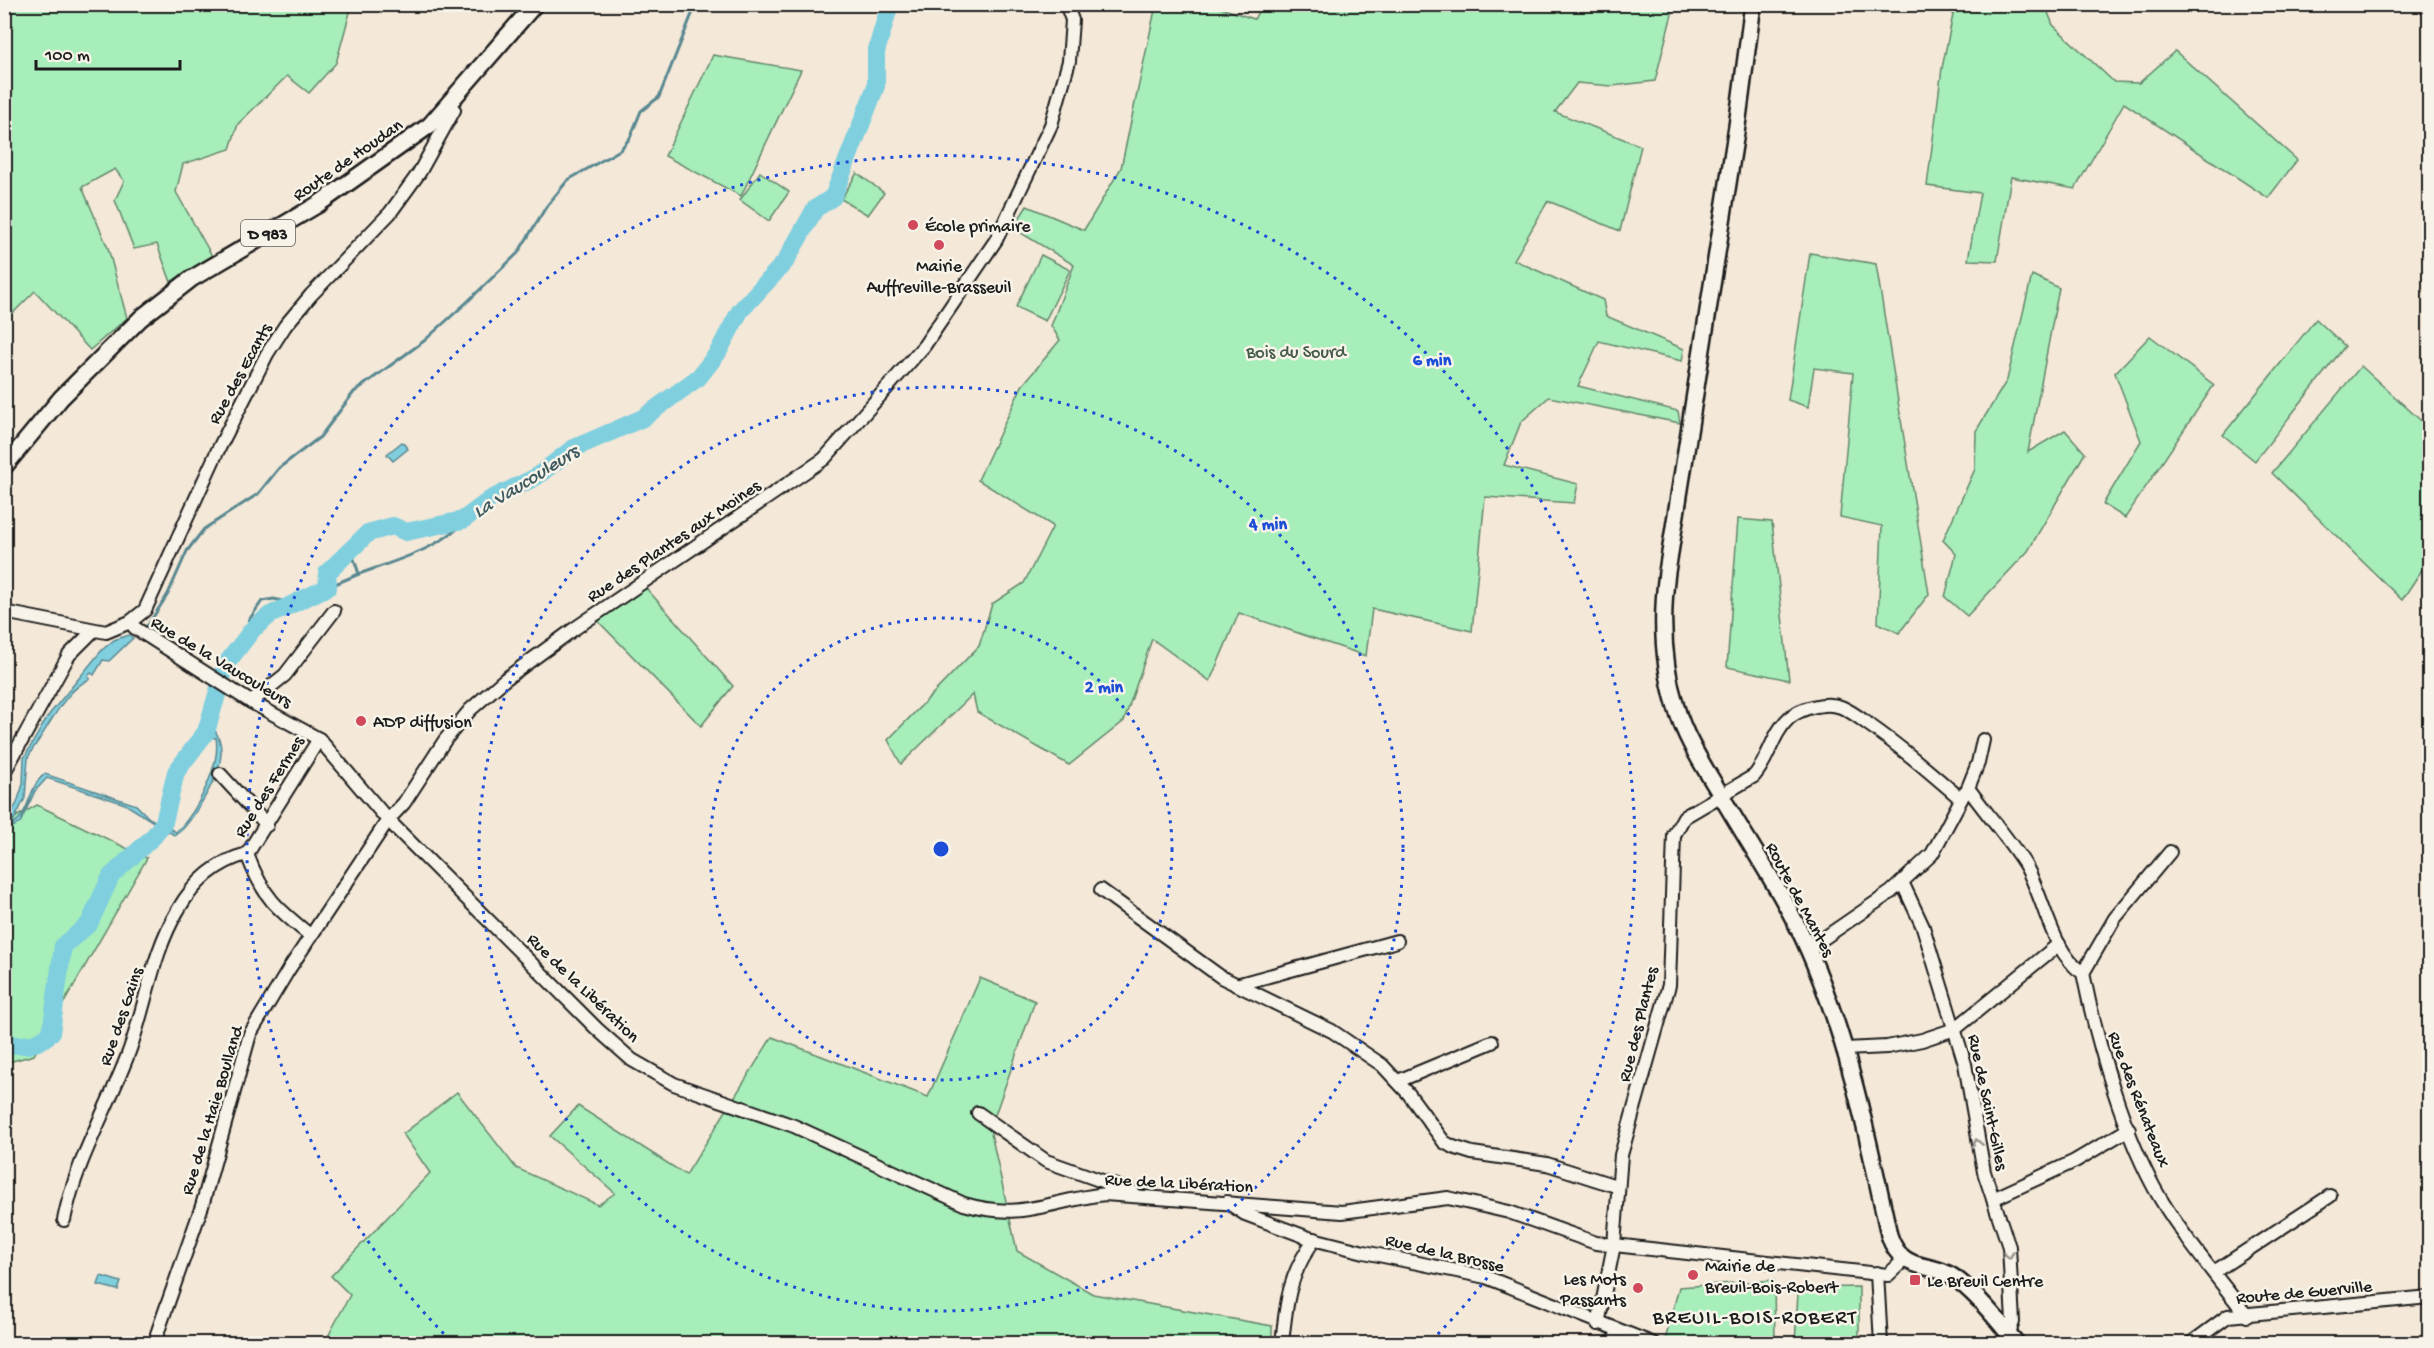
<svg xmlns="http://www.w3.org/2000/svg" width="2434" height="1348" font-family="'Gochi Hand',sans-serif">
<rect width="100%" height="100%" fill="#f4e8d8"/>
<filter id="ink" filterUnits="userSpaceOnUse"><feTurbulence type="fractalNoise" baseFrequency=".0167" numOctaves="2"/><feDisplacementMap in="SourceGraphic" scale="12" xChannelSelector="R" yChannelSelector="G"/><feConvolveMatrix kernelMatrix="1 2 1 2 8 2 1 2 1" color-interpolation-filters="sRGB"/></filter>
<g filter="url(#ink)">
<g fill="#a7eeba" stroke="#62856b" stroke-width="1.5">
<path d="M5,4L352,5L336,63L309,93L287,76L238,124L230,149L183,164L176,192L212,256L171,282L157,244L134,249L115,200L124,181L115,169L82,187L108,248L127,318L90,350L35,291L5,321Z"/>
<path d="M1262,5L1674,6L1655,81L1612,86L1577,83L1555,112L1641,146L1620,231L1548,201L1514,260L1603,300L1606,316L1684,349L1682,361L1599,341L1578,386L1678,411L1680,423L1549,397L1521,422L1504,465L1578,484L1574,503L1485,497L1472,631L1372,609L1366,656L1239,613L1210,681L1152,639L1124,721L1069,765L977,712L973,694L901,764L888,740L979,646L992,604L1024,583L1053,526L978,480L1022,386L1060,340L1051,326L1074,265L1013,228L1027,206L1084,230L1121,168L1156,5H1212L1254,19Z"/>
<path d="M1955,5H2045L2053,25L2114,82L2139,83L2175,51L2297,160L2268,198L2124,103L2075,189L2011,177L1997,261L1968,260L1980,193L1927,186L1942,68Z"/>
<path d="M713,55L801,70L741,196L665,156Z"/>
<path d="M760,172L789,192L769,221L740,200Z"/>
<path d="M857,173L884,193L868,215L841,199Z"/>
<path d="M1810,253L1876,264L1929,594L1899,633L1878,623L1882,526L1840,517L1853,373L1814,368L1808,407L1788,400Z"/>
<path d="M1041,255L1070,270L1045,321L1016,307Z"/>
<path d="M2032,275L2059,288L2028,452L2065,430L2085,453L2028,551L1967,616L1945,597L1956,554L1943,540L1975,469L1976,431L2007,380Z"/>
<path d="M2316,319L2345,346L2255,461L2223,435Z"/>
<path d="M2150,336L2214,385L2125,518L2103,504L2141,441L2115,373Z"/>
<path d="M2361,366L2429,428V559L2402,600L2272,473Z"/>
<path d="M1738,519L1772,522L1789,680L1727,667Z"/>
<path d="M646,588L733,686L701,726L598,621Z"/>
<path d="M37,805L147,858L34,1055L5,1063V823Z"/>
<path d="M980,978L1035,1001L990,1129L1017,1251L1093,1294L1272,1326V1344H324L350,1295L331,1276L430,1173L403,1134L457,1092L516,1168L598,1205L615,1193L550,1136L578,1106L686,1175L772,1037L928,1097Z"/>
<path d="M1774,1280L1775,1343L1678,1344L1665,1340L1679,1287Z"/>
<path d="M1859,1287V1343H1795L1798,1293L1801,1288Z"/>
</g>
<g fill="#80cfde" stroke="#588790" stroke-width="1.5">
<path d="M402,442L408,449L393,461L387,454Z"/>
<path d="M129,635L133,638L109,661L103,660L94,675L91,673L88,676L90,679C64,690 50,726 32,750L28,758L25,798L12,824C30,816 28,785 45,774L136,805L149,818L176,832C196,814 221,765 216,738L208,737L212,727C221,737 223,751 219,766C215,781 188,831 174,835L125,804L47,778L35,791L20,823L5,831V824L17,803L23,784L24,758L48,716L102,650L114,640Z"/>
<path d="M101,1276L121,1282L118,1290L98,1285Z"/>
</g>
<g fill="none" stroke-linecap="round" stroke-linejoin="round">
<g stroke="#588790" stroke-width="3">
<path d="M359,574C403,558 443,548 474,513"/>
<path d="M328,587L359,574L351,550"/>
<path d="M141,629L148,625L168,594L187,551L204,529L258,494L279,468L320,437L354,392L424,341L466,303L518,253L546,207L568,180L620,150L630,138L641,111L659,97L696,4"/>
<path d="M248,635L249,620L262,601L274,599L290,603"/>
<path d="M207,728L213,732"/>
</g>
<path stroke="#80cfde" stroke-width="18" d="M4,1044C23,1046 37,1047 51,1033L63,946L89,924L111,876L154,836L164,822L176,772L206,732L226,664L253,629L270,615L328,587L327,573L368,533L393,526L406,532L463,520L491,499L536,477L572,449L643,418L699,377L717,354L740,311L785,262L815,209L833,197L876,86V52L890,4"/>
<g stroke="#1c1c1c" stroke-width="16">
<g id="minor">
<path d="M4,612L106,632L130,622L135,628L251,702L319,739L388,820L597,1029L632,1060L674,1084L794,1126L964,1204C1023,1221 1048,1201 1105,1194L1342,1212L1448,1198L1509,1212L1596,1243L1888,1275L1904,1260"/>
<path d="M130,622L145,610L217,452L267,354L285,326L311,295L390,213L419,173L454,110L449,105"/>
<path d="M251,702L285,675L334,611"/>
<path d="M1983,740L1978,763L1968,788C1986,813 2007,837 2024,863C2044,895 2051,953 2083,973C2097,1043 2124,1137 2160,1198C2184,1238 2218,1278 2247,1316"/>
<path d="M6,769L69,655L93,631"/>
<path d="M220,774L267,825"/>
<path d="M1902,882L1923,927L1965,1064L1984,1172L2009,1247L2013,1322L2009,1333"/>
<path d="M1101,890L1221,977L1332,1031L1382,1065L1408,1093L1444,1142L1453,1147L1472,1153L1547,1164L1616,1186"/>
<path d="M311,936C276,908 263,897 247,854L319,739"/>
<path d="M1808,949L1891,892L1932,854L1965,792"/>
<path d="M2083,973L2115,918L2170,852"/>
<path d="M1236,985L1397,941"/>
<path d="M1845,1049L1887,1047L1922,1040L1955,1029L2059,944"/>
<path d="M1398,1081L1492,1042"/>
<path d="M978,1113L1046,1161L1133,1192"/>
<path d="M1993,1199L2075,1161L2129,1129"/>
<path d="M1227,1202L1245,1214L1309,1238L1364,1252L1486,1277L1654,1344"/>
<path d="M64,1220C76,1159 109,1107 130,1049C146,1004 153,951 178,910C194,882 216,862 247,854"/>
<path d="M2214,1272L2330,1196"/>
<path d="M1877,1273L1881,1344"/>
<path d="M1598,1324L1614,1245L1621,1155L1669,985L1674,835L1684,817L1754,776C1769,759 1772,734 1789,718C1801,708 1826,701 1841,707C1851,711 1860,718 1868,724C1901,747 1931,773 1961,799"/>
<path d="M157,1334L202,1206L250,1034L289,969L388,820L404,803L445,740L470,710L504,680L574,629L824,459L924,346L996,240L1051,125L1069,61L1072,20L1066,4"/>
<path d="M1282,1344C1286,1303 1289,1273 1315,1239"/>
<path d="M1613,1344L1618,1331"/>
<path d="M2190,1344L2228,1316L2430,1297"/>
</g>
</g>
<g stroke="#1c1c1c" stroke-width="20">
<g id="major">
<path d="M1753,4L1737,126L1667,572C1661,618 1662,662 1676,707C1685,738 1703,765 1719,792C1749,844 1785,896 1809,951C1849,1042 1868,1139 1889,1235C1902,1276 1932,1259 1959,1281C1981,1299 1999,1322 2017,1344"/>
<path d="M4,467L61,398L141,318L191,279L317,205L430,125L535,4"/>
</g>
</g>
<use href="#minor" stroke="#f7f3e8" stroke-width="12"/>
<use href="#major" stroke="#f7f3e8" stroke-width="15"/>
</g>
<defs><path id="oneway-chevron" d="M-2-3.5L2.5 0L-2 3.5" fill="none" stroke-width="1.6" stroke-linecap="round" stroke-linejoin="round" transform="scale(1.5)"/></defs>
<g stroke="#94928c">
<use href="#oneway-chevron" transform="translate(1977 1143) rotate(-102)"/>
<use href="#oneway-chevron" transform="translate(2009 1255) rotate(82)"/>
</g>
</g>
<g fill="none" stroke="#1d4ed8" stroke-width="3" stroke-dasharray="3 6">
<circle cx="941" cy="849" r="231"/>
<circle cx="941" cy="849" r="462"/>
<path d="M450 1340A694 694 0 1 1 1432 1340"/>
</g>
<g fill="#d1495b" stroke="#f7f3e8" stroke-width="2">
<circle cx="913" cy="225" r="6"/>
<circle cx="939" cy="245" r="6"/>
<circle cx="361" cy="721" r="6"/>
<circle cx="1693" cy="1275" r="6"/>
<rect x="1909" y="1274" width="12" height="12" rx="3"/>
<circle cx="1638" cy="1288" r="6"/>
</g>
<g text-anchor="middle" stroke-width="5" stroke-linejoin="round" paint-order="stroke">
<rect fill="#f7f3e8" stroke="#5e5c59" stroke-width="1.5" x="241" y="220" width="54" height="26" rx="4.5"/>
<g font-size="16" font-weight="bold" fill="#1c1c1c">
<text x="268" y="239">D 983</text>
</g>
<g font-size="18" fill="#1c1c1c" stroke="#f7f3e8">
<text transform="translate(347 159) rotate(-35)" y="6">Route de Houdan</text>
<text transform="translate(239 373) rotate(-61)" y="6">Rue des Ecants</text>
<text transform="translate(673 540) rotate(-34)" y="6">Rue des Plantes aux Moines</text>
<text transform="translate(222 661) rotate(31)" y="6">Rue de la Vaucouleurs</text>
<text transform="translate(268 786) rotate(-58)" y="6">Rue des Fermes</text>
<text transform="translate(1801 899) rotate(62)" y="6">Route de Mantes</text>
<text transform="translate(584 987) rotate(44)" y="6">Rue de la Libération</text>
<text transform="translate(120 1016) rotate(-71)" y="6">Rue des Gains</text>
<text transform="translate(1637 1024) rotate(-76)" y="6">Rue des Plantes</text>
<text transform="translate(2140 1099) rotate(69)" y="6">Rue des Rénateaux</text>
<text transform="translate(1989 1102) rotate(78)" y="6">Rue de Saint-Gilles</text>
<text transform="translate(211 1110) rotate(-73)" y="6">Rue de la Haie Boulland</text>
<text transform="translate(1179 1182) rotate(3)" y="6">Rue de la Libération</text>
<text transform="translate(1445 1252) rotate(13)" y="6">Rue de la Brosse</text>
<text transform="translate(2304 1291) rotate(-5)" y="6">Route de Guerville</text>
</g>
<g font-size="18" fill="#1c1c1c" stroke="#f7f3e8" text-anchor="start">
<text x="925" y="231">École primaire</text>
<text x="939" y="271" text-anchor="middle">Mairie<tspan x="939" dy="21">Auffreville-Brasseuil</tspan></text>
<text x="373" y="727">ADP diffusion</text>
<text x="1705" y="1271">Mairie de<tspan x="1705" dy="21">Breuil-Bois-Robert</tspan></text>
<text x="1626" y="1284" text-anchor="end">Les Mots<tspan x="1626" dy="21">Passants</tspan></text>
<text x="1927" y="1286">Le Breuil Centre</text>
</g>
<g font-size="18" fill="#465b4b" stroke="#f7f3e8">
<text x="1296" y="357">Bois du Sourd</text>
</g>
<g font-size="20" font-style="italic" fill="#3f5b60" stroke="#f7f3e8">
<text transform="translate(525 480) rotate(-32)" y="7">La Vaucouleurs</text>
</g>
<g font-size="21" letter-spacing="1.5" fill="#1c1c1c" stroke="#f7f3e8">
<text x="1755" y="1323">BREUIL-BOIS-ROBERT</text>
</g>
</g>
<circle cx="941" cy="849" r="9" fill="#1d4ed8" stroke="#f7f3e8" stroke-width="3"/>
<g font-size="18" text-anchor="middle" font-weight="bold" fill="#1d4ed8" stroke="#f7f3e8" stroke-width="5" stroke-linejoin="round" paint-order="stroke">
<text x="1432" y="365">6 min</text>
<text x="1268" y="529">4 min</text>
<text x="1104" y="692">2 min</text>
</g>
<rect width="2434" height="1348" fill="none" stroke="#f7f3e8" stroke-width="24"/>
<rect x="12" y="12" width="2410" height="1324" fill="none" stroke="#1c1c1c" stroke-width="2" filter="url(#ink)"/>
<path d="M36 60v9h144v-9" fill="none" stroke="#1c1c1c" stroke-width="3"/>
<text x="45" y="60" font-size="18" fill="#1c1c1c" stroke="#f7f3e8" stroke-width="4.5" paint-order="stroke">100 m</text>
</svg>
